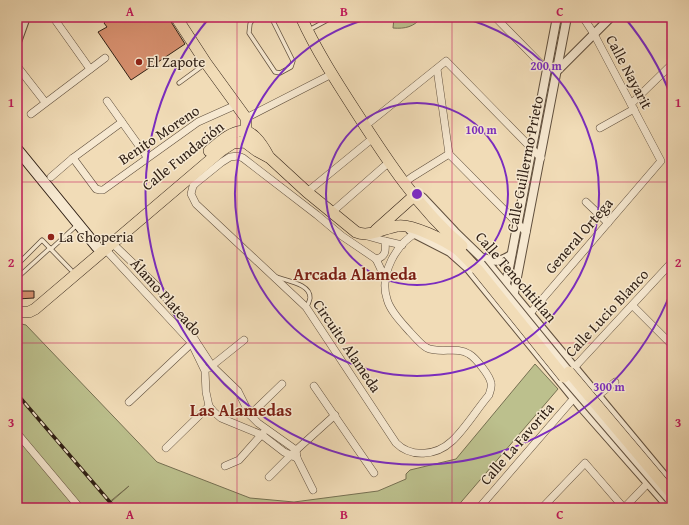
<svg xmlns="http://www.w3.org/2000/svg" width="689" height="525" font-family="'Gentium Book Plus',serif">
<rect width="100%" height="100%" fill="#f1dcb7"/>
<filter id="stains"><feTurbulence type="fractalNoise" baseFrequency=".005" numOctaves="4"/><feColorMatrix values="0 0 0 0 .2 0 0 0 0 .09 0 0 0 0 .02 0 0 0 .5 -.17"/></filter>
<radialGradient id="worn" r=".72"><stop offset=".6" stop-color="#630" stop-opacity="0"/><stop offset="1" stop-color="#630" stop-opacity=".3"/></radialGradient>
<g fill="#bcc08d" stroke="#767052">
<path d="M391,17H422C414,27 405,29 393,28L394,18Z"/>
<path d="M17,323L26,325L157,462L250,498L294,502L378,491L406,479V474L410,470L456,459L535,364L558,389L456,508H104L129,486L102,508H17Z"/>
</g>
<g fill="#d7906f" stroke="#312116">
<path d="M108,17H168L185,44L131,80L98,32L107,27L104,23L108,19Z"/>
<path d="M17,291H34V298L17,299Z"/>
</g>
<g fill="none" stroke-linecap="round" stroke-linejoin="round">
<g stroke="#61503e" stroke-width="5">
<g id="service">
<path d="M254,17L250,24L249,33L275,72L280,73L291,67L293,61L271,17"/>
<path d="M309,30L333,17"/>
<path d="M179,83L205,64"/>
<path d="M51,249L77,225"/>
<path d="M17,265L42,240L71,270"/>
<path d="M277,277C287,281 311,284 310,298C309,302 309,304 306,307"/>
<path d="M17,278L50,248"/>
</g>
</g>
<g stroke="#61503e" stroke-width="8">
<g id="minor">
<path d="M53,17L90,69"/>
<path d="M495,17L546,69"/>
<path d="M17,66L45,102"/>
<path d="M437,69L449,154"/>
<path d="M107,101L147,157"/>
<path d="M631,104L672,64"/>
<path d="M31,114L105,58"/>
<path d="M246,118L332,74"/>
<path d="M365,126L446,61L541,158"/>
<path d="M600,128L634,109"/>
<path d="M449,154L526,232"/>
<path d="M73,158L96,189L100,190H103L198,122L236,105"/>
<path d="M51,177L73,158L122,122"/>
<path d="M404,183L412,177L449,154"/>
<path d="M307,192L373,138"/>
<path d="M586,202L608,223"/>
<path d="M332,212L388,163"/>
<path d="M367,236L385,241C386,250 386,257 376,259"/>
<path d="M385,241L402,245"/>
<path d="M112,243L159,288L195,340L212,366L238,391L250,415L258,423L296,450L297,458L313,490"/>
<path d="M105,249L191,342L205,371L206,392L209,406L214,412L221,418L262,435L284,452L297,458"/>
<path d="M386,280L376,259L342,236L317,215L243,158L238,156L230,157L222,162L196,183L193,186L191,194L196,204L306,307L396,443C411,458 436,456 452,441C465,429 477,409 489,395C490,391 492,388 491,383C490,376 476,358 469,354C457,346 441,354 427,348C421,345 415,337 410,332C402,323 390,311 387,299C379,275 396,243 418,232"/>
<path d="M633,306L672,345"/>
<path d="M527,317L661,161L594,34L583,17"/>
<path d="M209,368L244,340"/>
<path d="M571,371L672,262"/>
<path d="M314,386L374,473"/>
<path d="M595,398L615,382"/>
<path d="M129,402L195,340"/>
<path d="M250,415L282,384"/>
<path d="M17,433L80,508"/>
<path d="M166,448L209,406"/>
<path d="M225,466L239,460L263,433"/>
<path d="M269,477L293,453L335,415"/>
<path d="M479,508L574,398"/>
<path d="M542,508L585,463L624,508"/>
<path d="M624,508L648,483"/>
</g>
</g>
<g stroke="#61503e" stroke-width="10">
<g id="tertiary">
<path d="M17,42L26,17"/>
<path d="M558,70L611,17"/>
<path d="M414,196L419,195L423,198L455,232L490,266L672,485"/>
<path d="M410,230L415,234L450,252L468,268L582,408L670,508"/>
<path d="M484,258C495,263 502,261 511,255"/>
<path d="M505,289L557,17"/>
<path d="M513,298L567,17"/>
</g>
</g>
<g stroke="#312116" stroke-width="12">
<path id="secondary" d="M17,149L97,247"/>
</g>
<g stroke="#312116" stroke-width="12">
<g id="primary">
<path d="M176,17L206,63L246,118V139"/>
<path d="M301,17C316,50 336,81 356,112C387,160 418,208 462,246"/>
<path d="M209,151C237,127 249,120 269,157"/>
<path d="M376,230L414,196"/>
<path d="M17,312H29L35,309L222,150L233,143L245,142L257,151L270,158L307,192L356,232C369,238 384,228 397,226C411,223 446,241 457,249C464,255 470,262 477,269"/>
</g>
</g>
<use href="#service" stroke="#f6e8d0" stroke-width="3.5"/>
<use href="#minor" stroke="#f6e8d0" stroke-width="7"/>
<use href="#tertiary" stroke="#f6e8d0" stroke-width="8"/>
<use href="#secondary" stroke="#f6e8d0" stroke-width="10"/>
<use href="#primary" stroke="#f1dcb7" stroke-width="11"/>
<g stroke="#312116" stroke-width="3.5">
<path id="rail" d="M17,394L115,508"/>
</g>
<use href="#rail" stroke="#f6e8d0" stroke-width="2" stroke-dasharray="6" stroke-linecap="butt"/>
<g stroke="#61503e" stroke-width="10" stroke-linecap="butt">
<g id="tertiary-bridge">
<path d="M481,264L569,372"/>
<path d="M564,377L669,499"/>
</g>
</g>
<g stroke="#312116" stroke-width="12" stroke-linecap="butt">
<g id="primary-bridge">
<path d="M477,269L564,377"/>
<path d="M569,372L672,494"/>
</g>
</g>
<use href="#tertiary-bridge" stroke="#f6e8d0" stroke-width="8"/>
<use href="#primary-bridge" stroke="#f1dcb7" stroke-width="11"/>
</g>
<path fill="none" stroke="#c2185b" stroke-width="1" stroke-opacity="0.55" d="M237,17V508M452,17V508M17,182H672M17,343H672"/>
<g fill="none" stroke="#7b2cbf" stroke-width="2">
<circle cx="417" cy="194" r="91"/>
<path d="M459 17A182 182 0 1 1 375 17"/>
<path d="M672 289A272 272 0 1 1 210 17M624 17A272 272 0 0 1 672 99"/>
</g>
<g fill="#8f2418" stroke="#f6e8d0" stroke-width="1.5">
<circle cx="139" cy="62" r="4"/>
<circle cx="51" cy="237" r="4"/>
</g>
<g text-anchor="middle" stroke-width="3" stroke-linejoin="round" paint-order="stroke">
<g font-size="15" fill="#312116" stroke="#f6e8d0" text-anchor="start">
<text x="147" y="67">El Zapote</text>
<text x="59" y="242">La Choperia</text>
</g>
<g font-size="15" fill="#312116" stroke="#f6e8d0">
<text transform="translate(629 72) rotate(62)" y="5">Calle Nayarit</text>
<text transform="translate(159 135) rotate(-34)" y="5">Benito Moreno</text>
<text transform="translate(183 156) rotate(-39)" y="5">Calle Fundación</text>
<text transform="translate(525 164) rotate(-79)" y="5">Calle Guillermo Prieto</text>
<text transform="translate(579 236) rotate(-49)" y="5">General Ortega</text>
<text transform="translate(516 277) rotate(49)" y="5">Calle Tenochtitlan</text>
<text transform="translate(166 297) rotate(48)" y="5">Álamo Plateado</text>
<text transform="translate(607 313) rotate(-47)" y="5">Calle Lucio Blanco</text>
<text transform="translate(347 346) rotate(56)" y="5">Circuito Alameda</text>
<text transform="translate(517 444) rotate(-49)" y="5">Calle La Favorita</text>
</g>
<g font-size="17" font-weight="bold" fill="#7a1f14" stroke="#f6e8d0">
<text x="355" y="280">Arcada Alameda</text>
<text x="241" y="416">Las Alamedas</text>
</g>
</g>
<circle cx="417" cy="194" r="6" fill="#7b2cbf" stroke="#f6e8d0" stroke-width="2"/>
<g font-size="12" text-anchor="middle" font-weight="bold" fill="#7b2cbf" stroke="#f6e8d0" stroke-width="3" stroke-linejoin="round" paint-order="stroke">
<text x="546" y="70">200 m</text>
<text x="481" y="134">100 m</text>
<text x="609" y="391">300 m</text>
</g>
<rect width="689" height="525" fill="none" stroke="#f1dcb7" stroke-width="44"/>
<rect x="22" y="22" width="645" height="481" fill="none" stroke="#c2185b" stroke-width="1.5"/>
<g font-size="13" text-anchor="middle" font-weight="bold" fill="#c2185b">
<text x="130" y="16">A</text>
<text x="344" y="16">B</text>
<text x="560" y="16">C</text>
<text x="11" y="107">1</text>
<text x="678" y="107">1</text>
<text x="11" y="267">2</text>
<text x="678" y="267">2</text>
<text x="11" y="427">3</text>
<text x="678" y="427">3</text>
<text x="130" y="519">A</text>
<text x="344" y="519">B</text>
<text x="560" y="519">C</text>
</g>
<rect width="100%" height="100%" filter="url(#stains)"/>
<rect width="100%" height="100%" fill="url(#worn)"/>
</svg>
